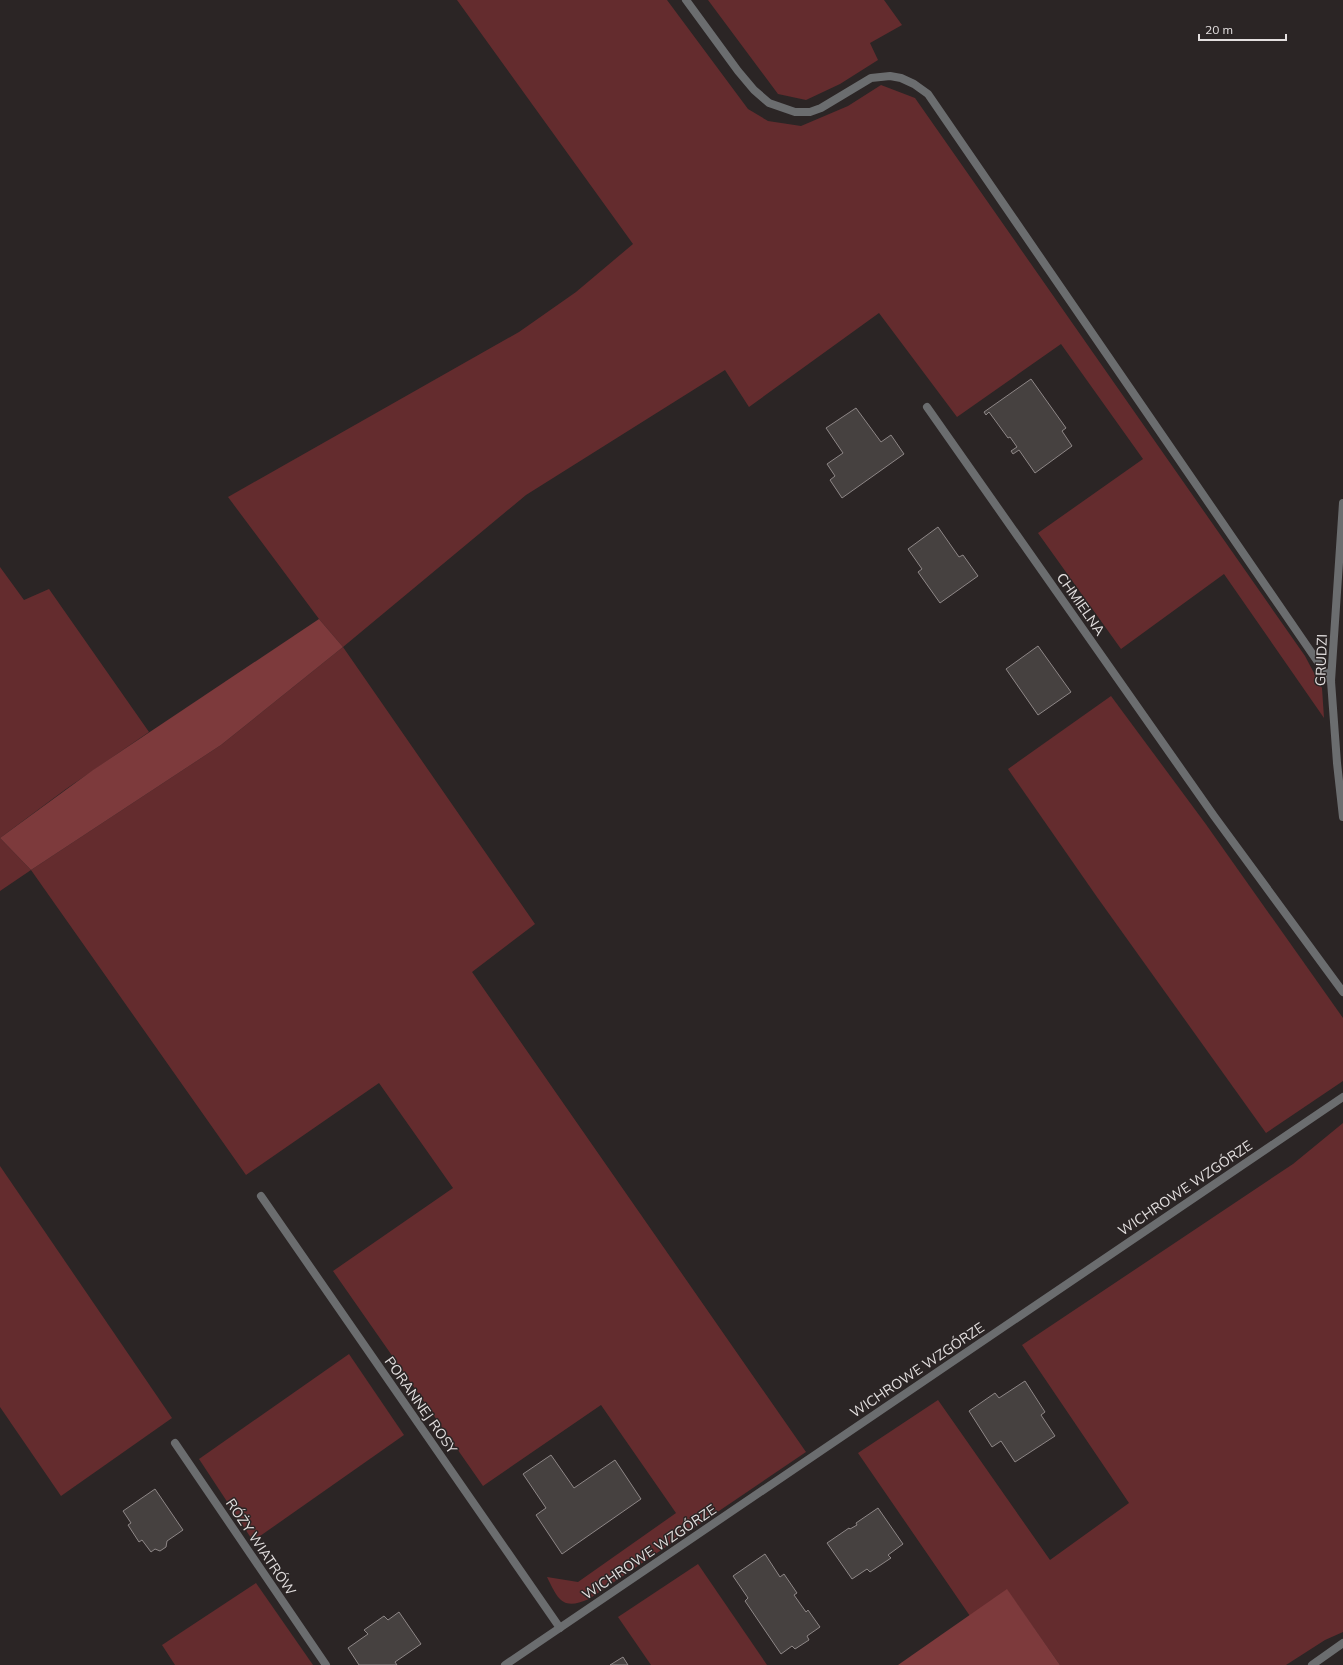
<svg xmlns="http://www.w3.org/2000/svg" width="1343" height="1665" font-family="Mulish,sans-serif">
<rect width="100%" height="100%" fill="#2b2525"/>
<g fill="#642c2e">
<path d="M457,0H667L748,109L768,121L801,126L848,106L881,85L915,98L1305,656L1322,688L1324,718L1224,574L1121,649L1038,533L1143,459L1061,344L957,417L879,313L749,407L725,370L526,495L343,647L535,924L472,972L806,1452L589,1599C562,1611 558,1599 547,1577L578,1582L676,1513L601,1405L483,1486L333,1271L453,1188L379,1083L246,1175L31,870L0,891V567L24,600L49,589L149,732L66,789L0,838L31,870L221,745L343,647L319,619L228,497L519,332L576,292L633,244Z"/>
<path d="M708,0H884L902,25L870,43L878,60L840,84L806,100L778,94Z"/>
<path d="M1111,696L1205,823L1343,1018V1081L1266,1133L1097,897L1008,769Z"/>
<path d="M1343,1123V1632L1325,1640L1286,1665H1060L1007,1590L970,1616L858,1453L938,1400L1050,1560L1129,1503L1022,1345L1293,1164Z"/>
<path d="M0,1166L172,1418L61,1496L0,1407Z"/>
<path d="M349,1354L404,1435L253,1541L199,1459Z"/>
<path d="M698,1564L767,1665H651L618,1617Z"/>
<path d="M256,1583L313,1665H175L162,1645Z"/>
</g>
<g fill="#7d3a3c">
<path d="M319,619L343,647L221,745L31,870L0,838L93,770Z"/>
<path d="M1007,1589L1060,1665H898Z"/>
</g>
<g fill="#464140" stroke="#8e8787">
<path d="M1031,379L1066,428L1062,431L1072,446L1035,473L1019,450L1013,454L1011,451L1017,447L1010,437L1008,438L989,412L986,415L984,412Z"/>
<path d="M856,408L881,442L891,435L904,454L842,498L830,480L835,476L827,464L843,453L826,428Z"/>
<path d="M938,527L959,557L963,555L978,576L940,603L918,572L922,569L908,549Z"/>
<path d="M1038,646L1071,692L1038,715L1006,669Z"/>
<path d="M1025,1381L1045,1412L1041,1415L1055,1436L1015,1462L1001,1441L992,1447L969,1411L995,1393L999,1398Z"/>
<path d="M551,1455L574,1488L615,1460L641,1499L562,1554L536,1515L546,1508L523,1474Z"/>
<path d="M155,1489L183,1530L167,1541L166,1547L160,1551L155,1549L151,1552L142,1540L139,1542L128,1525L131,1523L123,1511Z"/>
<path d="M878,1508L903,1544L888,1555L891,1558L870,1572L867,1569L852,1579L827,1543L849,1528L850,1529L857,1525L856,1523Z"/>
<path d="M765,1554L780,1577L784,1574L797,1593L794,1595L806,1612L808,1610L820,1627L807,1636L809,1640L795,1649L792,1646L781,1654L745,1601L748,1598L733,1576Z"/>
<path d="M399,1612L421,1644L395,1662L397,1665H359L348,1648L368,1634L364,1630L384,1616L388,1620Z"/>
<path d="M623,1657L628,1665H610Z"/>
</g>
<g fill="none" stroke-linecap="round" stroke-linejoin="round">
<g stroke="#6b6d6f" stroke-width="8">
<path d="M686,0L738,71L754,90L769,103L795,112H810L821,108L871,78L890,76L901,78L914,84L928,94L1331,681"/>
<path d="M927,407L1214,816L1343,992"/>
<path d="M1343,503L1331,681L1337,763L1343,817"/>
<path d="M261,1196L560,1628"/>
<path d="M175,1443L326,1665"/>
<path d="M505,1665L1343,1097"/>
<path d="M1312,1665L1343,1643"/>
</g>
</g>
<g text-anchor="middle" stroke-width="3" stroke-linejoin="round" paint-order="stroke">
<g font-size="14" fill="#e3dfdf" stroke="#2b2525">
<text transform="translate(1081 604) rotate(55)" y="5">CHMIELNA</text>
<text transform="translate(1321 660) rotate(-88)" y="5">GRUDZI</text>
<text transform="translate(1185 1188) rotate(-34)" y="5">WICHROWE WZGÓRZE</text>
<text transform="translate(917 1370) rotate(-34)" y="5">WICHROWE WZGÓRZE</text>
<text transform="translate(421 1405) rotate(55)" y="5">PORANNEJ ROSY</text>
<text transform="translate(261 1547) rotate(56)" y="5">RÓŻY WIATRÓW</text>
<text transform="translate(649 1552) rotate(-34)" y="5">WICHROWE WZGÓRZE</text>
</g>
</g>
<path d="M1199 34v6h87v-6" fill="none" stroke="#e3dfdf" stroke-width="2"/>
<text x="1205" y="34" font-size="12" fill="#e3dfdf" stroke="#2b2525" stroke-width="3" paint-order="stroke">20 m</text>
</svg>
